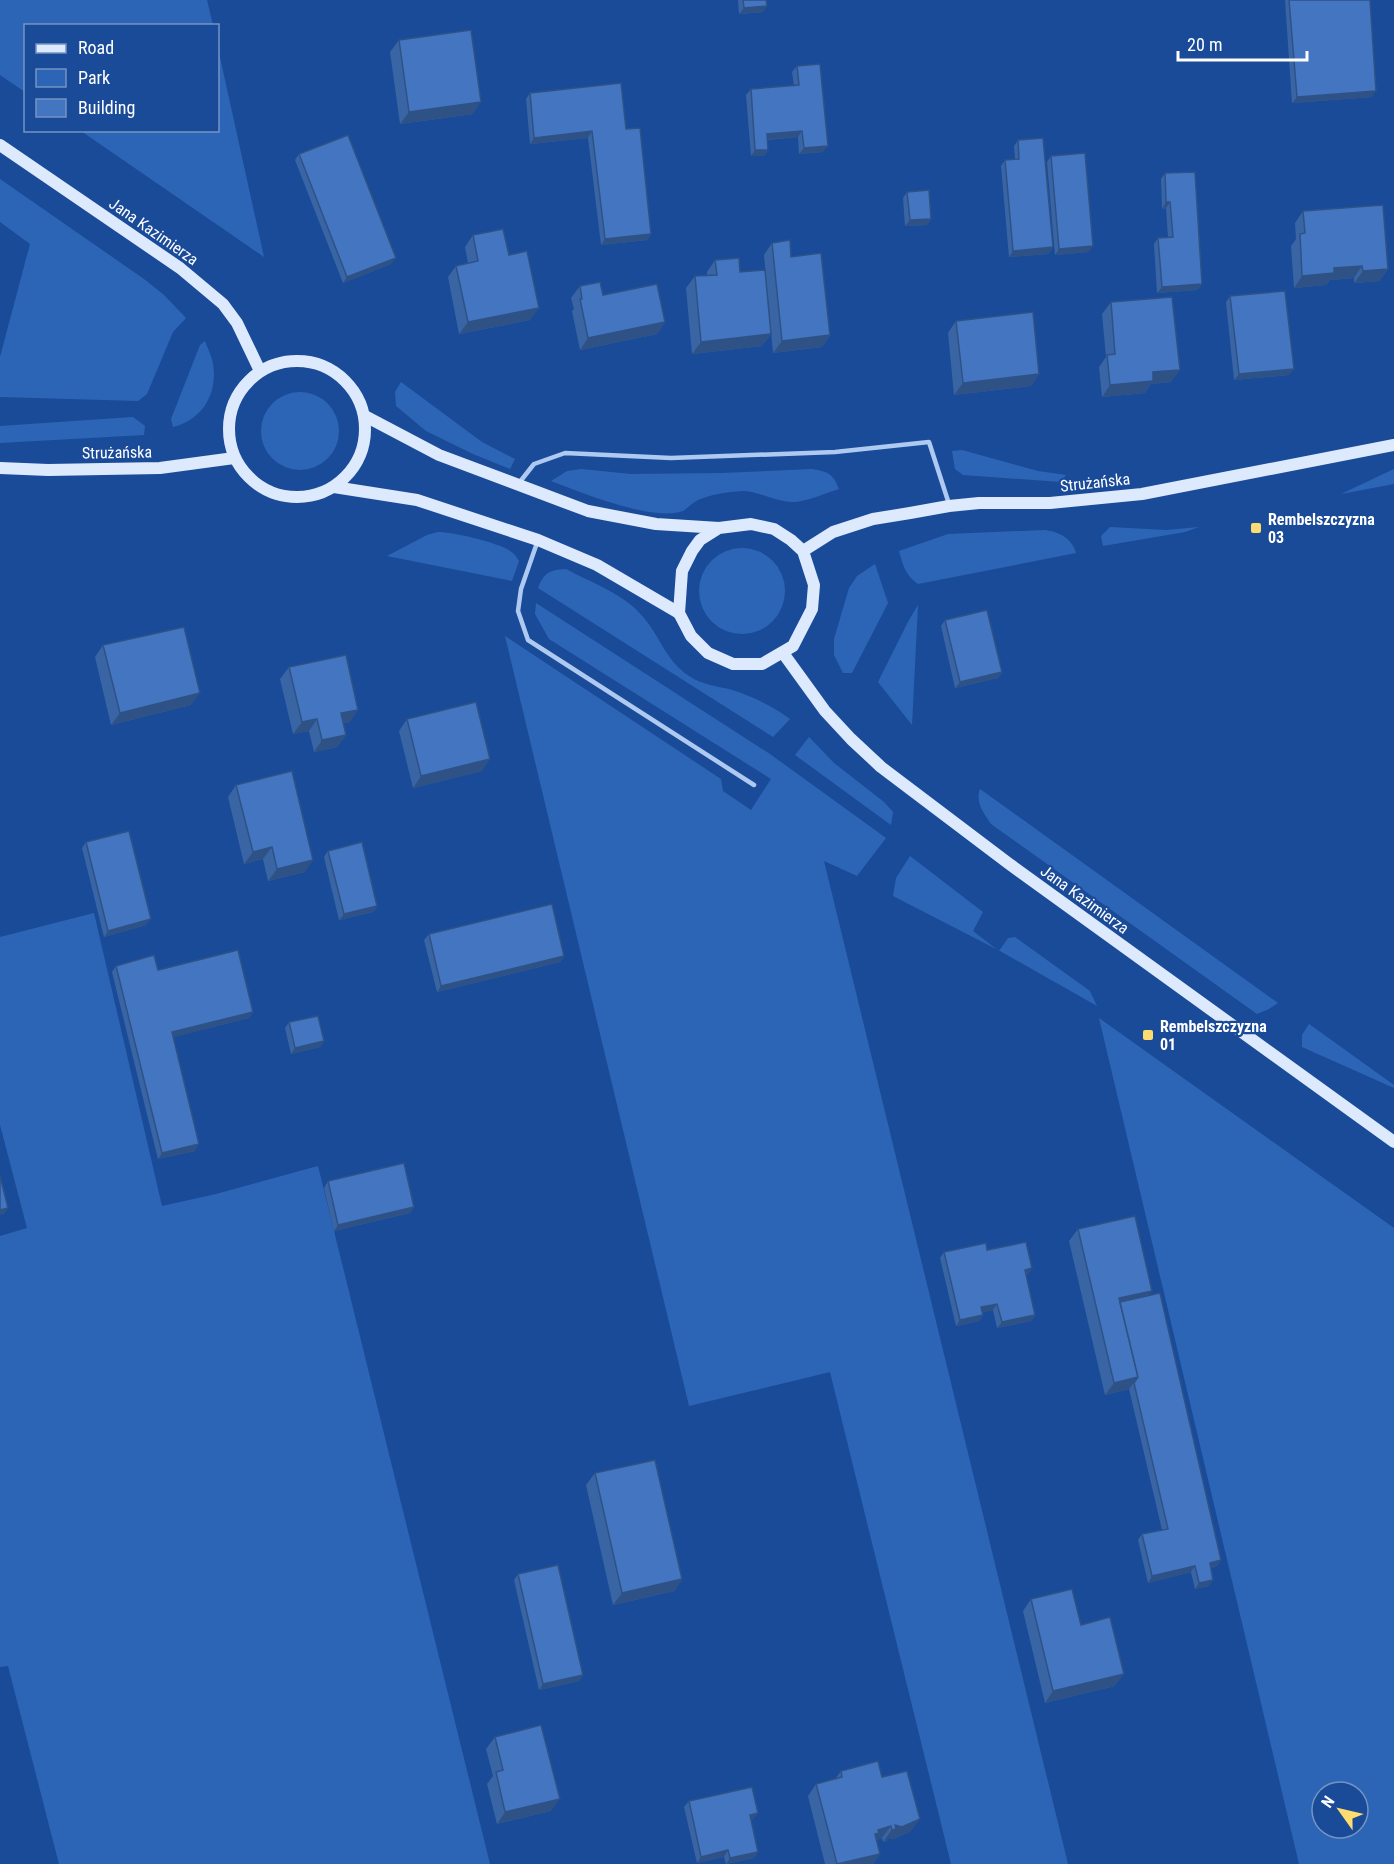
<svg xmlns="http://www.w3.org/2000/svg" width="1394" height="1864" font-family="'Roboto Condensed',sans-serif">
<rect width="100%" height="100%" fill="#1a4b99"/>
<g fill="#2d65b6" fill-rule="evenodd">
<path d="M0,0H207L213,25L26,26L25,92L0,75Z"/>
<path d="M218,48L264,257L81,131L218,130Z"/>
<path d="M0,179L144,279L164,295L186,318L173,332L147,394L138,401L0,397V357L30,244L0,222Z"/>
<path d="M205,341C208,349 212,357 213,364C218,394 202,420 173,427L171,419L200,345Z"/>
<path d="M401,382L482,442L515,459L510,469L473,454L426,431L396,406L395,392Z"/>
<circle cx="300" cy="431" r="39"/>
<path d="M133,417L145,426L144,435L0,443V426Z"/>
<path d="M962,450L1038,471L1066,475L1061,482L963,475L955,469L952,451Z"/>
<path d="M581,469L631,474L722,473L812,469C828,472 833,473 839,489C826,493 808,501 795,502C777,503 760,491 742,491C727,492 712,494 698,500C692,503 688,508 683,511C653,522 580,492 551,481L567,471Z"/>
<path d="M1394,469V484L1341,494Z"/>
<path d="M1110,527L1166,530L1199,527L1185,532L1103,546L1101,536Z"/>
<path d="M1045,530C1059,532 1072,538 1076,553L918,584C905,575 903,565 899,551L948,534Z"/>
<path d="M438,532C453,532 502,543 513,553C516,556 517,558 519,561L512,581L387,556L427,535Z"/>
<circle cx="742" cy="591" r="43"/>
<path d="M875,564L888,603L852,673H843L834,655V639L849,588L857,576Z"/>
<path d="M566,569C592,583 625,594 644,618C660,637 667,662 689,676C702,685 718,686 732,690C754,697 772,706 790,719L773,737L538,588C544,573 549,570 566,569Z"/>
<path d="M536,603L770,754L886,838L857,876L824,861L1068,1864H951L830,1372L689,1406L505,636L721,779L723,791L751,810L771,779L549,639L535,614Z"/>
<path d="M918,605L912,725L878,682L909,620Z"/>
<path d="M809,737L834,763L884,802L893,812L891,825L795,755Z"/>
<path d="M980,789L1278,1003L1269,1009L1257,1014L991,824C984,813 975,803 980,789Z"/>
<path d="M910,856L983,912L973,931L999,951L1008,938L1015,937L1090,991L1097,1006L1000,951L893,896L896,878Z"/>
<path d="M94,913L162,1206L216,1194L318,1166L490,1864H59L8,1666L0,1667V1236L27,1228L0,1125V937Z"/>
<path d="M1099,1018L1394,1228V1864H1299ZM1322,1792H1358V1828H1322Z"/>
<path d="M1309,1024L1394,1085V1088L1302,1047V1035Z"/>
</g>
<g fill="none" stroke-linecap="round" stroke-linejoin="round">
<g stroke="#afcaf1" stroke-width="4.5">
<path d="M519,483L534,464L565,453L671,458L835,452L929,442L949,504"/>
<path d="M538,540L521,589L518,611L528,640L754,785"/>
</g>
<g stroke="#dde9fc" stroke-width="12">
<path d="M0,145L180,268L223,304L237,323L260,371"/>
<circle cx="297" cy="429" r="68"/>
<path d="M365,416L439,455L588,511L656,524L719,528L751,524L774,529L791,540L803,551L814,585L812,609L793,646L762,664H733L708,653L691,636L679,613L682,571L692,551L700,540L719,528"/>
<path d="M0,468L48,470L160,468L234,458"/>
<path d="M334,487L417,500L538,540L597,565L679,613"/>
<path d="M803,551L833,532L873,519L910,513L949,506L979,503H1050L1142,494L1394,445"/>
<path d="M783,653L825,711L851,739L881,767L1008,863L1394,1142"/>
</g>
</g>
<g fill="#3a65a5">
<path d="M738,0H766L763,12L739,14Z"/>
<path d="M1285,0H1370L1372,97L1292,103Z"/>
<path d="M399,40L473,114L400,124L390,52Z"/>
<path d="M797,66L823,152L799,154L798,137L767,140L768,150L764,156H751L746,95L751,89L794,86L792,72Z"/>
<path d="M530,93L626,129L651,234L647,240L601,245L588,138L530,144L526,99Z"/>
<path d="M1018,140L1053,247L1048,254L1009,257L1001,166L1005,160L1015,159L1014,146Z"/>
<path d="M299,154L391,264L343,283L295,160Z"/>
<path d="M1051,156L1089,252L1055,255L1047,162Z"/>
<path d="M1165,173L1202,284L1197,290L1157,293L1154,244L1158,238L1168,237L1166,208L1162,209L1161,179Z"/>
<path d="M907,192L931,219L927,225L905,226L903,198Z"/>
<path d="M1303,211L1388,269L1379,281L1354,283V278L1330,280L1326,285L1294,288L1291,246L1296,239L1295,223Z"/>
<path d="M473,235L509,255L530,320L459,334L448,277L456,266L468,263L465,247Z"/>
<path d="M772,243L791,257L830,335L822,347L773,353L764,255Z"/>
<path d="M715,260L740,272L771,334L762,346L692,354L686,288L695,276H707V272Z"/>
<path d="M580,286L603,295L665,322L657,334L580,350L572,311L574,309L571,298Z"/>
<path d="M1230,296L1289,375L1234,380L1226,302Z"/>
<path d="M1111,302L1171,382L1151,384L1145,393L1102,397L1099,367L1106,357L1102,314Z"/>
<path d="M956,321L1039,374L1031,386L954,395L948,333Z"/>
<path d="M945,620L1002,672L998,678L955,688L941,626Z"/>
<path d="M103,645L191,705L111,725L95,657Z"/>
<path d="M289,667L350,722L343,723L346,735L337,747L314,752L309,731L293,734L280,679Z"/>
<path d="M407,719L482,771L413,788L399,731Z"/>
<path d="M236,785L305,872L268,881L263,859L244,864L228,797Z"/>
<path d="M86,842L146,925L104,937L82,848Z"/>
<path d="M328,851L377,906L373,912L339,920L324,857Z"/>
<path d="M429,934L564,956L560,962L437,992L424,940Z"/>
<path d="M116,966L158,970L253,1012L249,1018L173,1037L195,1151L158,1159L112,972Z"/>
<path d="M289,1022L324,1041L320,1047L291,1054L285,1028Z"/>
<path d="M328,1181L414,1207L410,1213L334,1231L324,1188Z"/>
<path d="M1078,1229L1152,1291L1148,1296L1221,1560L1217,1566L1211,1568L1209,1586L1195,1589L1191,1572L1148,1583L1138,1540L1142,1534L1162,1530L1129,1389L1105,1395L1069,1241Z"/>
<path d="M987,1250L1032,1268L1028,1274L1026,1275L1035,1315L1031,1321L997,1328L993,1310L982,1312L983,1315L979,1321L956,1326L940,1258L944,1252Z"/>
<path d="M595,1473L682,1579L674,1591L613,1605L586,1485Z"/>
<path d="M518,1574L583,1675L579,1681L539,1690L514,1580Z"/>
<path d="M1031,1599L1081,1625L1115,1686L1045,1703L1023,1611Z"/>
<path d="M495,1737L551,1811L497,1824L487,1784L493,1776L486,1749Z"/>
<path d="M841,1771L882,1777L911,1831L894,1839L889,1838L887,1841L883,1842L882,1838L876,1840L880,1854L873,1864H825L808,1796L816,1784L836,1778Z"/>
<path d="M689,1801L758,1813L753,1819L751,1820L758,1852L754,1858L726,1864L724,1857L697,1863L684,1807Z"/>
</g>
<g fill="#2f5286">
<path d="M767,6L763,12L739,14L744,8Z"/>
<path d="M1376,91L1372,97L1292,103L1297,97Z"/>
<path d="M481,102L473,114L400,124L409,112Z"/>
<path d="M592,131L588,138L530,144L534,138Z"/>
<path d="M802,131L798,137L762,140L767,134Z"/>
<path d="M828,146L823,152L799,154L804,148Z"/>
<path d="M755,150H768L764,156H751Z"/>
<path d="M1166,202H1170L1166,208L1162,209Z"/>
<path d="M931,219L927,225L905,226L910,220Z"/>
<path d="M651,234L647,240L601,245L605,239Z"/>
<path d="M1093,246L1089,252L1055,255L1059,249Z"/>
<path d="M1053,247L1048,254L1009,257L1013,251Z"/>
<path d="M396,258L391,264L343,283L347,277Z"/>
<path d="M1362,266L1354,278L1330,280L1326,285L1294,288L1302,276L1334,268Z"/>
<path d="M1388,269L1379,281L1354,283L1363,271Z"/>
<path d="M1202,284L1197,290L1157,293L1162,287Z"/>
<path d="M539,308L530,320L459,334L468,322Z"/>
<path d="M665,322L657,334L580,350L588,338Z"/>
<path d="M771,334L762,346L692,354L701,342Z"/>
<path d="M830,335L822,347L773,353L782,341Z"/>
<path d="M1294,369L1289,375L1234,380L1239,374Z"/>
<path d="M1180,370L1171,382L1151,384L1145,393L1102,397L1110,385L1153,372Z"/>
<path d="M1039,374L1031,386L954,395L963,383Z"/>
<path d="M1002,672L998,678L955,688L960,682Z"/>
<path d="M200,693L191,705L111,725L120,713Z"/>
<path d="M358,710L350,722L333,725L341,713Z"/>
<path d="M317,719L309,731L293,734L302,722Z"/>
<path d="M346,735L337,747L314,752L322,740Z"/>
<path d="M490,759L482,771L413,788L421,776Z"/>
<path d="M272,847L263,859L244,864L253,852Z"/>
<path d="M313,860L305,872L268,881L277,869Z"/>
<path d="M377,906L373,912L339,920L344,914Z"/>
<path d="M151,919L146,925L104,937L108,931Z"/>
<path d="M564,956L560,962L437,992L441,986Z"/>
<path d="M253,1012L249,1018L167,1039L172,1032Z"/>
<path d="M324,1041L320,1047L291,1054L295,1048Z"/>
<path d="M199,1144L195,1151L158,1159L162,1153Z"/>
<path d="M414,1207L410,1213L334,1231L338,1225Z"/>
<path d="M8,1208L4,1214L0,1215V1210Z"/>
<path d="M1032,1268L1028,1274L1021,1276L1025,1270Z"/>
<path d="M1152,1291L1144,1303L1116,1309L1119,1298Z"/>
<path d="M997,1304L993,1310L977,1314L981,1307Z"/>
<path d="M983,1315L979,1321L956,1326L960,1320Z"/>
<path d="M1035,1315L1031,1321L997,1328L1002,1322Z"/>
<path d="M1138,1377L1129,1389L1105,1395L1114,1383Z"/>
<path d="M1221,1560L1217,1566L1205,1569L1210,1563Z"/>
<path d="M1195,1566L1191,1572L1148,1583L1152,1576Z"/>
<path d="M682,1579L674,1591L613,1605L622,1593Z"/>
<path d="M1213,1580L1209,1586L1195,1589L1199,1583Z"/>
<path d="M1124,1674L1115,1686L1045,1703L1053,1691Z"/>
<path d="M583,1675L579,1681L539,1690L543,1684Z"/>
<path d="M560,1799L551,1811L497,1824L505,1812Z"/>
<path d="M758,1813L753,1819L746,1821L750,1815Z"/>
<path d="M920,1819L911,1831L894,1839L889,1838L887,1841L883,1842L895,1825Z"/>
<path d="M891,1826L882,1838L874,1841L867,1846L878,1830Z"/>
<path d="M728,1850L724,1857L697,1863L701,1857Z"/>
<path d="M758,1852L754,1858L726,1864L730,1858Z"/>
<path d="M880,1854L873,1864H840Z"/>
</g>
<g fill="#4375c0" stroke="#2f5286" stroke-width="1.5">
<path d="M743,0H766L767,6L744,8Z"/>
<path d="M1289,0H1370L1376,91L1297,97Z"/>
<path d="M471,30L481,102L409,112L399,40Z"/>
<path d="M820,64L828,146L804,148L802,131L767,134L768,150H755L751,89L799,85L797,66Z"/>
<path d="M621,83L626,129L640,128L651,234L605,239L592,131L534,138L530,93Z"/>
<path d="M348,135L396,258L347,277L299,154Z"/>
<path d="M1043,138L1053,247L1013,251L1005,160L1019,159L1018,140Z"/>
<path d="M1085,153L1093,246L1059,249L1051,156Z"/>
<path d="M1195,172L1202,284L1162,287L1158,238L1173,237L1170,202H1166L1165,173Z"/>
<path d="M929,190L931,219L910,220L907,192Z"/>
<path d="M1383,205L1388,269L1363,271L1362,266L1334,268V273L1302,276L1300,234L1305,233L1303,211Z"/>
<path d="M503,229L509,255L527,251L539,308L468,322L456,266L478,261L473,235Z"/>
<path d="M790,240L791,257L821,253L830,335L782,341L772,243Z"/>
<path d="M739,258L740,272L765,270L771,334L701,342L695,276L717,275L715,260Z"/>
<path d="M600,282L603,295L657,284L665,322L588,338L580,299H582L580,286Z"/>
<path d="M1285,291L1294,369L1239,374L1230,296Z"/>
<path d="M1172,297L1180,370L1153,372V381L1110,385L1107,355L1115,354L1111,302Z"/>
<path d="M1033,312L1039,374L963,383L956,321Z"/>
<path d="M987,610L1002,672L960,682L945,620Z"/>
<path d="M184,627L200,693L120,713L103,645Z"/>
<path d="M346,655L358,710L341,713L346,735L322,740L317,719L302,722L289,667Z"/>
<path d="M476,702L490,759L421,776L407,719Z"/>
<path d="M292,771L313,860L277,869L272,847L253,852L236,785Z"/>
<path d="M129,831L151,919L108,931L86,842Z"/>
<path d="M362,842L377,906L344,914L328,851Z"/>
<path d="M552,904L564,956L441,986L429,934Z"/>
<path d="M238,950L253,1012L172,1032L199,1144L162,1153L116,966L154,955L158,970Z"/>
<path d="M318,1016L324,1041L295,1048L289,1022Z"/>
<path d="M404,1163L414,1207L338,1225L328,1181Z"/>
<path d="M0,1176L8,1208L0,1210Z"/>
<path d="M1135,1216L1152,1291L1119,1298L1138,1377L1114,1383L1078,1229Z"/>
<path d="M1026,1242L1032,1268L1025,1270L1035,1315L1002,1322L997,1304L981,1307L983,1315L960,1320L944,1252L986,1243L987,1250Z"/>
<path d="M1160,1293L1221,1560L1210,1563L1213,1580L1199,1583L1195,1566L1152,1576L1142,1534L1168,1529L1134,1383L1138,1377L1120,1302Z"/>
<path d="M655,1460L682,1579L622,1593L595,1473Z"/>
<path d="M558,1565L583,1675L543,1684L518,1574Z"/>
<path d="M1072,1589L1081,1625L1110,1617L1124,1674L1053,1691L1031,1599Z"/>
<path d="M541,1725L560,1799L505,1812L496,1772L503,1770L495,1737Z"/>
<path d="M878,1761L882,1777L907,1771L920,1819L902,1827L895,1825L896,1829L892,1830L891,1826L878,1830L879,1833L875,1834L880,1854L837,1864L816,1784L842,1777L841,1771Z"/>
<path d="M752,1787L758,1813L750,1815L758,1852L730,1858L728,1850L701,1857L689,1801Z"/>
</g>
<g fill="#ffdc6f" stroke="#1a4b99" stroke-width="2">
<rect x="1250" y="522" width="12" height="12" rx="3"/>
<rect x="1142" y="1029" width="12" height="12" rx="3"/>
</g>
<g text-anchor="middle" stroke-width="4.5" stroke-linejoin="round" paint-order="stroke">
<g font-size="16" fill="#fff" stroke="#1a4b99">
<text transform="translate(154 231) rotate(35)" y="6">Jana Kazimierza</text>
<text transform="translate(117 452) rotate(-1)" y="6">Strużańska</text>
<text transform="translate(1095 482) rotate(-6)" y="6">Strużańska</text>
<text transform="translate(1085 899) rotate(36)" y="6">Jana Kazimierza</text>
</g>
<g font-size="16" font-weight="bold" fill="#fff" stroke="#1a4b99" text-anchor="start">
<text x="1268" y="525">Rembelszczyzna<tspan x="1268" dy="18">03</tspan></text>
<text x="1160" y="1032">Rembelszczyzna<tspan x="1160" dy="18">01</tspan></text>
</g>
</g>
<rect x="24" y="24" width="195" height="108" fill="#1a4b99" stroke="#7693c2" stroke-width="1.5"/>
<rect x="36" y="44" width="30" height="9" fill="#dde9fc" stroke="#7693c2" stroke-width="1.5"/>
<text x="78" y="54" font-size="18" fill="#ffffff">Road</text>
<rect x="36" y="69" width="30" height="18" fill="#2d65b6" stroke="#7693c2" stroke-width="1.5"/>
<text x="78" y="84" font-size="18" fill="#ffffff">Park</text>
<rect x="36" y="99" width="30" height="18" fill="#4375c0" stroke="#7693c2" stroke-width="1.5"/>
<text x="78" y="114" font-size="18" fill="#ffffff">Building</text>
<g transform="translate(1340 1810) rotate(304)"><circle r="28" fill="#1a4b99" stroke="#7693c2" stroke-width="1.5"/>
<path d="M0-4.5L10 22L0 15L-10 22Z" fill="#ffdc6f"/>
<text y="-9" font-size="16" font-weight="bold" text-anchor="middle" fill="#ffffff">N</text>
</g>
<path d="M1178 51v9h129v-9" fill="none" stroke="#ffffff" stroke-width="3"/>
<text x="1187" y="51" font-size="18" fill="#ffffff" stroke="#1a4b99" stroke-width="4.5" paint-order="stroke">20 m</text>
</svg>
